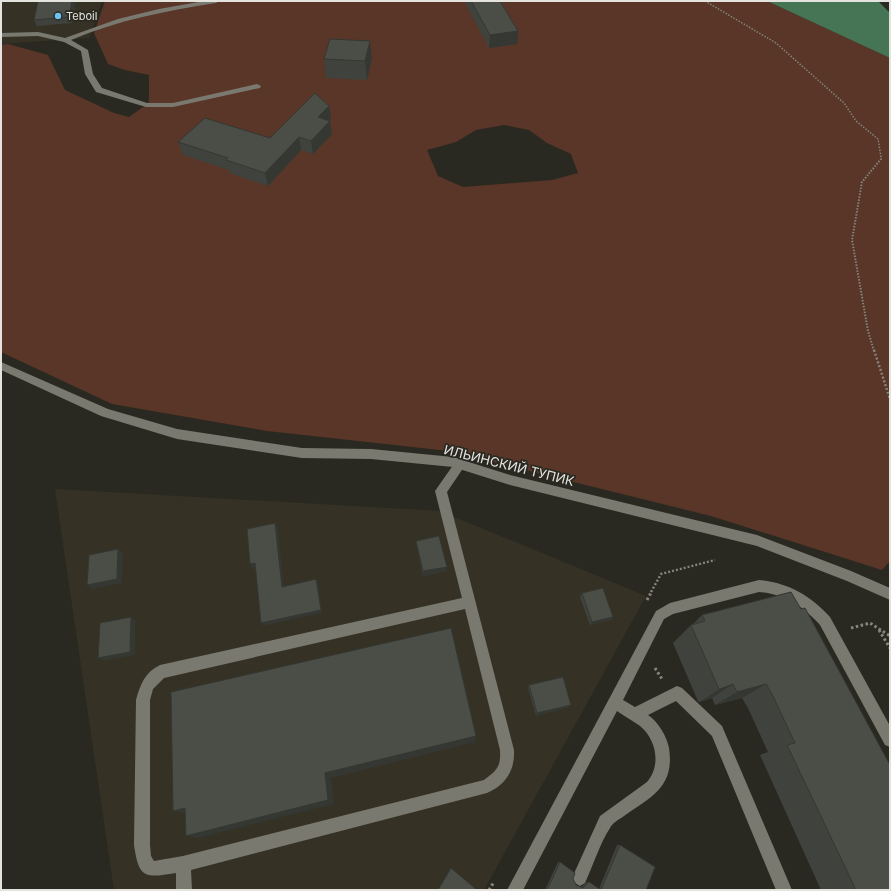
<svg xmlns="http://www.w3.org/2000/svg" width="891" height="891" font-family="Inter,sans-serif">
<rect width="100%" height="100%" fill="#2a2921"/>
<g fill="#353225">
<path d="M1,1H102L89,38L1,44Z"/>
<path d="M55,489L440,511L646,596L484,890H114Z"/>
</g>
<path fill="#593627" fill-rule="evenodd" d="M105,1H767L890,58V561L882,570L711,516L449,451L267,431L112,404L1,352V45L8,44L48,55L65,90L114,113L129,117L146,105L149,101V75L125,70L108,64L94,33ZM504,125L529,130L547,143L571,154L578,173L552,180L463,187L438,176L427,150L456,142L476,130Z"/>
<path fill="#457555" d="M767,1H878L890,13V58Z"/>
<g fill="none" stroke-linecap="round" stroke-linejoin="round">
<path stroke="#85847d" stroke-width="1.5" stroke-dasharray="1.5 1.5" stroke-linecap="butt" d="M705,1L776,43L844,103L856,121L878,139L881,157"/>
<path stroke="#85847d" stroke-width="2" stroke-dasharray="1.5 1.5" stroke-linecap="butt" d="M874,351L868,331L852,240L862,182L881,159V156"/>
<g stroke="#85847d" stroke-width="2.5" stroke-dasharray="2 2" stroke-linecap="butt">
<path d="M874,350L890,399"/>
<path d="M651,592L661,574L715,560"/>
</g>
<g stroke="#85847d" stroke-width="3" stroke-dasharray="2.5 2.5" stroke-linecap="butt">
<path d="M647,600L652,591"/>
<path d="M851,628L870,623L890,636"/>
<path d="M879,630L890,648"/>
<path d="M655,668L662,679"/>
<path d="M489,890L494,882"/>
</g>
<g fill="#7a7970" fill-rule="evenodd">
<path d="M204,1H219L216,3C166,11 118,20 71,40L88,50L93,74L102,88L147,103H173L257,84L261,86L260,88L173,107H146L96,92L85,74L81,51L64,42L38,36L1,37V33L38,32L65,38L118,19L159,9Z"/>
<path d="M460,459L464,461L466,464L447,492L514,750C515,770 506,785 487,793L191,870L192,890H176V873C145,878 139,879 134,845L136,700C140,685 145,672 160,665L462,598L435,491L456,461ZM465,609L500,750C501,767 497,770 484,780L183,856L154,861L151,856L150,845V700L153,689L164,678Z"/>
<path d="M759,580C788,583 810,595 830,617L890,726V747L885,745L820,625C803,606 785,594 759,592L673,614L664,619L623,700L635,707L677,686L682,688L722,726L792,890H776L712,736L676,701L648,715C658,721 667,737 669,748C675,787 651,797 624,816C620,819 612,823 610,828C600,843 593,866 585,883L580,886L575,883L572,878L600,816L647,782C661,766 657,740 640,726C633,721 624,716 617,711L523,890H507L656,611L670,603Z"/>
</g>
<path fill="#7a7970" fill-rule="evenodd" d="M1,362L108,409L177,429L302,448L371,449L453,457L510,475L757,535L851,571L890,588V600L847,581L757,546L510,485L453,467L371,459L302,458L177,439L101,416L1,370Z"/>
</g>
<g fill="#40433d">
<path d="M76,1L72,23L37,26L34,20Z"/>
<path d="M464,1H500L518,31L517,44L489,48Z"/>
<path d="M324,59H372L367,80L326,78Z"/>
<path d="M329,106L331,119L329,120L330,121L332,134L313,154L301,150L268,186L230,173L229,170L183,155L178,142L270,138Z"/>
<path d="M416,541L447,567V571L423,576Z"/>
<path d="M791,592L890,890H821L760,755L768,752L748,708L742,698L715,705L712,698L699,702L698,701L673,643L691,625H692L702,615Z"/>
<path d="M582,593L613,617L611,620L590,625L580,597Z"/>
<path d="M529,685L569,707L536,716L528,687Z"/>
<path d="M617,845H620L646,890H545L558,862H560L573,879L576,885L581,887L587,882H589L599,889Z"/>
</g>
<g fill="#343732">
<path d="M72,1H76L72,23L69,17Z"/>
<path d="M518,31L517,44L489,48L490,35Z"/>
<path d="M370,41L372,59L367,80L365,61Z"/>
<path d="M329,106L331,119L320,130L318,117Z"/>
<path d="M330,121L332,134L313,154L311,141Z"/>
<path d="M299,137L301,150L268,186L265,173Z"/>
<path d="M275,523L278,528L284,591L282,587Z"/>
<path d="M118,549L123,553L122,583L92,589L87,585Z"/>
<path d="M255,563L258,567L253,569L250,564Z"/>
<path d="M447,567V571L423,576V571Z"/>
<path d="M316,579L318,583L322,613L263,626L261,623Z"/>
<path d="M131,617L135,620V655L103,661L98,658Z"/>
<path d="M613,617L611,620L590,625L592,622Z"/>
<path d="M733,684L712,698L699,702L720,689Z"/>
<path d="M766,684L742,698L715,705L737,692Z"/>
<path d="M571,705L569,707L536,716L537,713Z"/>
<path d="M476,736L475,742L331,778L334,804L198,838L186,836L325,773Z"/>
<path d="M185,808L186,813L173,811Z"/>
</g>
<g fill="#4b4e47" stroke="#343732">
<path d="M38,1H72L69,17L34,20Z"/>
<path d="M471,1H500L518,31L490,35Z"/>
<path d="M330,39L370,41L365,61L324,59Z"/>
<path d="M315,93L329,106L318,117L330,121L311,141L299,137L265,173L226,160L228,158L178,142L205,118L270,138Z"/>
<path d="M275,523L282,587L316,579L321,610L261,623L255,563L250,564L247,529Z"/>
<path d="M439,536L447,567L423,571L416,541Z"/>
<path d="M118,549L117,579L87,585L89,555Z"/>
<path d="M603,588L613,617L592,622L582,593Z"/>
<path d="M791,592L801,609L805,608L890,765V890H856L787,745L795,743L772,694L766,684L737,692L733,684L720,689L718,687L691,625L705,621L702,615Z"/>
<path d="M131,617L130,652L98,658L100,623Z"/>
<path d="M451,628L476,736L325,773L328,800L186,836L185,808L173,811L171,692Z"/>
<path d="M563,677L571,705L537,713L529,685Z"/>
<path d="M620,845L655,867L646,890H601Z"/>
<path d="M560,862L575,873L573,879L576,885L583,888L589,882L601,890H547Z"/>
<path d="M451,868L477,890H438Z"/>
</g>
<circle fill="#6dc2f3" stroke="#2a2921" stroke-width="1.5" cx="58" cy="16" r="4"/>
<g text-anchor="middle" stroke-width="3.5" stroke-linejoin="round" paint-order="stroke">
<g font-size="11" fill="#e4e3de" stroke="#2a2921" text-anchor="start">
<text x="66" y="20">Teboil</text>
</g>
<g font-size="13" fill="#e4e3de" stroke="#2a2921">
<text transform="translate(509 465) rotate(14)" y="5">ИЛЬИНСКИЙ ТУПИК</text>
</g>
</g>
<rect width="891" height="891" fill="none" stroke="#e4e3de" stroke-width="4"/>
</svg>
